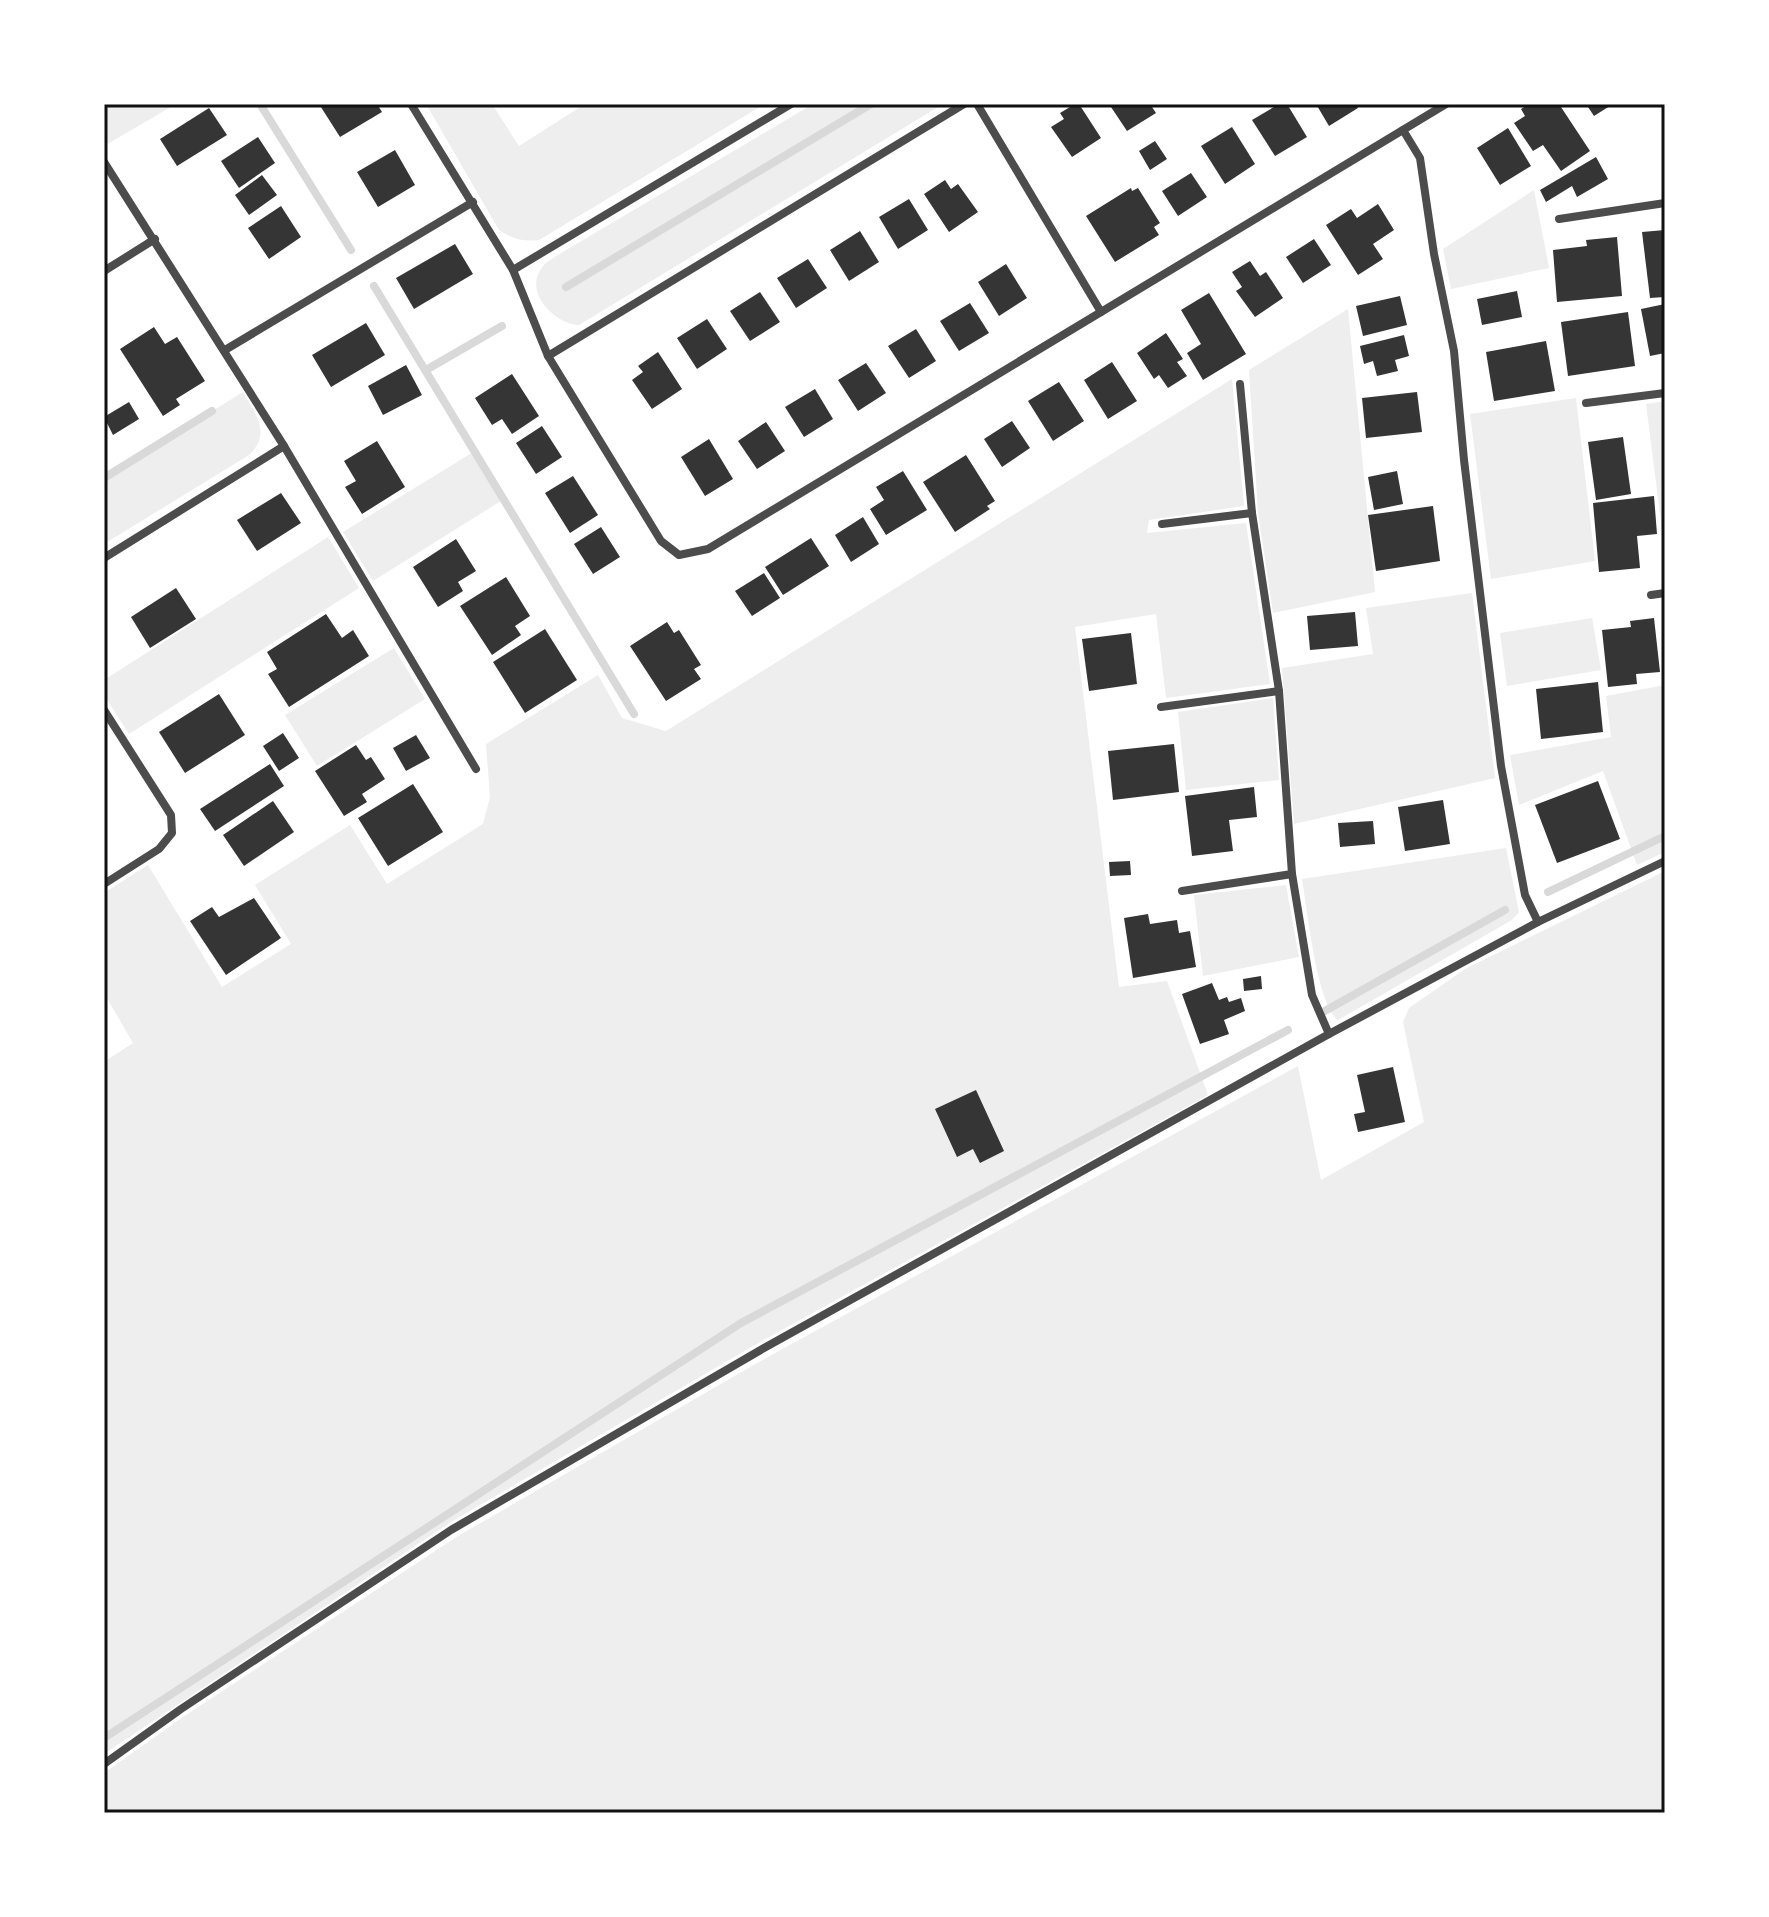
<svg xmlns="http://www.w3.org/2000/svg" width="1769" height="1917" font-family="'Titillium Web',sans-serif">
<rect width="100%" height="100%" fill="#fff"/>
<g fill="#eee">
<path d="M104,104H176L104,146Z"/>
<path d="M426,104H492L519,146L585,104H765L539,240C522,242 513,239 499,230Z"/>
<path d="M813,104H943L579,325C555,324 524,293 541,269C544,263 551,260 556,256Z"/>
<path d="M1534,190L1549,268L1451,289L1443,249Z"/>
<path d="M1348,309L1375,592L1273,613L1258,513L1249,370Z"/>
<path d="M1232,379L1244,506L1149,520L1147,533L1246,523L1270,684L1166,698L1156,614L1075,627L1119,987L1167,981L1208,1095L760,1342L451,1522L104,1754V1062L133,1043L104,993V893L148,865L222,987L291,944L255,885L350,825L387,884L483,824L490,797L486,744L598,675L622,718L666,731Z"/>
<path d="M243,392C256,415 272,433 249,455L104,544V478Z"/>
<path d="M1576,398L1595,561L1491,579L1470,414Z"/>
<path d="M1665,401V553L1646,404Z"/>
<path d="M475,451L504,499L373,581L343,532Z"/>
<path d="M328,537L359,588L129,734L104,695V680Z"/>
<path d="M1472,593L1495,778L1294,824L1282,668L1373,654L1366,608Z"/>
<path d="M1592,618L1601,670L1507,686L1500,633Z"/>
<path d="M394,648L425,699L317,766L285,715Z"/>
<path d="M1665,685V852L1637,865L1603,771L1519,805L1510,755L1611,737L1606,696Z"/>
<path d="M1273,698L1279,780L1186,790L1178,712Z"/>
<path d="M1506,848L1519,912L1512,920L1338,1020C1317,1005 1307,908 1302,879Z"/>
<path d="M1665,871V1813H104V1773L183,1717L458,1536L757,1363L1298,1066L1321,1180L1424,1122L1403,1022L1409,1008L1465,969Z"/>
<path d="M1286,885L1299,957L1203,976L1194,895Z"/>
</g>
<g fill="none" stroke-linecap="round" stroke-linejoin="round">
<g stroke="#d9d9d9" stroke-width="8">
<path d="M260,104L351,250"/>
<path d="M374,286L634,714"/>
<path d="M566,287L871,104"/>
<path d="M426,370L502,326"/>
<path d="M104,478L212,411"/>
<path d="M1548,892L1665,836"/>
<path d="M1323,1012L1505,910"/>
<path d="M104,1738L741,1323L1288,1030"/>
</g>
</g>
<g fill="#353535">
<path d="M319,104H377L382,112L340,137Z"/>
<path d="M1075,104H1079L1101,138L1072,157L1051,127L1064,119L1060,113Z"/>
<path d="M1109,104H1150L1156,113L1127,131Z"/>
<path d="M1279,104H1287L1307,137L1275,156L1252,120Z"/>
<path d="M1316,104H1356L1358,108L1329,126Z"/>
<path d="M1529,104H1559L1590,151L1561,171L1543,145L1533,151L1514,123L1525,116L1521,109Z"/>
<path d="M1586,104H1613L1594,116Z"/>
<path d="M209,108L227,135L177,166L160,139Z"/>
<path d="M1232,127L1255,164L1225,184L1201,146Z"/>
<path d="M1508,128L1531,166L1500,185L1477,148Z"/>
<path d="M258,137L275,163L239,188L221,161Z"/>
<path d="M1155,141L1167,159L1150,170L1139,151Z"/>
<path d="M395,150L415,185L378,207L357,172Z"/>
<path d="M1596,157L1608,179L1577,197L1572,186L1546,202L1540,190Z"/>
<path d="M1191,173L1207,197L1178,216L1162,191Z"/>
<path d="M262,175L277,195L249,215L235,195Z"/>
<path d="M945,180L951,189L958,184L978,212L949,232L924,194Z"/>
<path d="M1131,188L1132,191L1138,188L1160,223L1154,227L1159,235L1115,262L1086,216Z"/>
<path d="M909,199L928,230L898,249L879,217Z"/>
<path d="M1378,204L1394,230L1373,244L1383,259L1358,275L1326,225L1351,209L1357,218Z"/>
<path d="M281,206L301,237L269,259L248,228Z"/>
<path d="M1665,230V297L1650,298L1642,232Z"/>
<path d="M860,231L879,262L849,281L830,250Z"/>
<path d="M1617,237L1622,296L1557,302L1553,250L1587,246L1586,240Z"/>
<path d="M1314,239L1331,265L1303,283L1286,257Z"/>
<path d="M455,244L473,274L414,309L396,278Z"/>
<path d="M808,259L827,288L796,308L777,278Z"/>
<path d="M1250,261L1260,276L1266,272L1283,298L1255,317L1236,291L1242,287L1232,272Z"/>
<path d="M1006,264L1027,298L999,316L978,282Z"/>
<path d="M1517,291L1522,317L1482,325L1477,299Z"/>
<path d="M760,292L780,322L750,341L730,311Z"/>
<path d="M1209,293L1246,354L1203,380L1187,353L1201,344L1181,310Z"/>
<path d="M1400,296L1407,325L1363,336L1356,306Z"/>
<path d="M970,303L989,333L959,351L940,321Z"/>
<path d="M1665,304V353L1650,356L1641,309Z"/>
<path d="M1628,312L1635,366L1568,376L1561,322Z"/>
<path d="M707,319L727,349L697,369L677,338Z"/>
<path d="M366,323L385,355L331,387L312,355Z"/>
<path d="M154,327L165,344L177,337L205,381L176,399L180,405L163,416L120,349Z"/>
<path d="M916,329L936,361L909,378L888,346Z"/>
<path d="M1166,333L1183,359L1177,362L1187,376L1168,388L1159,375L1154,379L1137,353Z"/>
<path d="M1404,335L1409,356L1395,360L1398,371L1377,376L1373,361L1364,364L1360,346Z"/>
<path d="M1546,341L1555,391L1494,401L1486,352Z"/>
<path d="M658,352L682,389L652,409L632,380L643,372L638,366Z"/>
<path d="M1112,362L1137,401L1108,419L1084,380Z"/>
<path d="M866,363L886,393L858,411L838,380Z"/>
<path d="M406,365L422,395L383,415L368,386Z"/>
<path d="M512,374L539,416L512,434L502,419L492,425L475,398Z"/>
<path d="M1059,382L1084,421L1053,441L1028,401Z"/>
<path d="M815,389L833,419L804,437L785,407Z"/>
<path d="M1417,392L1422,432L1366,438L1362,398Z"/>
<path d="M129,402L139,419L113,435L104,417Z"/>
<path d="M1012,421L1030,448L1002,467L984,439Z"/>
<path d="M766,422L785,451L757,469L738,441Z"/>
<path d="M542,426L562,457L536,474L516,443Z"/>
<path d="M1623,437L1631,494L1596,500L1588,442Z"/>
<path d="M709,439L733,479L705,496L681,457Z"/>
<path d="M377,441L405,487L362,514L345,487L356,481L344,461Z"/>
<path d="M966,455L995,501L987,506L990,509L955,532L923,482Z"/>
<path d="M903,471L927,510L886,535L870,509L884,500L876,487Z"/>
<path d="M1397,471L1403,504L1374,510L1368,477Z"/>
<path d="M573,476L598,515L570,533L545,493Z"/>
<path d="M281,493L301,523L257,551L237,520Z"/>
<path d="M1654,496L1657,534L1637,536L1640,568L1599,572L1593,503Z"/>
<path d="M1433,506L1440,561L1376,571L1368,515Z"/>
<path d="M863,517L879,544L851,562L835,535Z"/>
<path d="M601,527L620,557L593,574L574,544Z"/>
<path d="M811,538L829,566L783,595L765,567Z"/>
<path d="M456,539L476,571L458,582L463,591L438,607L413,567Z"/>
<path d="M764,573L780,598L752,616L735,591Z"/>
<path d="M506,577L530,616L515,626L521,635L492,655L460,606Z"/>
<path d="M176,588L196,619L150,648L131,617Z"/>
<path d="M1355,612L1358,646L1310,650L1307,616Z"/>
<path d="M326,614L342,638L353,630L369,656L289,707L268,674L277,669L267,652Z"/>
<path d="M1654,618L1660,672L1636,674L1637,684L1608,687L1602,630L1631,627L1630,621Z"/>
<path d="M667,622L674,633L679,630L701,665L694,669L701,679L666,701L630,646Z"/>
<path d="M545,629L577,680L525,713L493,662Z"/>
<path d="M1131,633L1137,684L1089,691L1082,639Z"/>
<path d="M1598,682L1603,732L1541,739L1536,689Z"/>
<path d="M219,694L245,735L185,773L159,732Z"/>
<path d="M283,733L299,758L279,771L263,746Z"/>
<path d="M416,735L430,758L406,771L393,748Z"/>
<path d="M1174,744L1179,792L1113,800L1108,751Z"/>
<path d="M356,745L366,760L371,757L385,779L362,794L367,802L344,816L315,771Z"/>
<path d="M270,764L284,786L215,831L200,809Z"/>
<path d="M1598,781L1620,839L1557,863L1535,805Z"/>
<path d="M413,784L443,832L388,866L358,818Z"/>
<path d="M1254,787L1257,817L1229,820L1233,851L1192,856L1185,796Z"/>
<path d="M1443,800L1450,844L1405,851L1398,807Z"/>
<path d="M273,801L294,832L244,866L223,835Z"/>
<path d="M1373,821L1375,844L1340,847L1338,823Z"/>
<path d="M1130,861L1131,875L1110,876L1109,862Z"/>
<path d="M254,898L281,938L226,975L190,921L212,907L219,917Z"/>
<path d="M1148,914L1150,924L1177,920L1179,933L1190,931L1196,967L1133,978L1124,918Z"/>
<path d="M1261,976L1262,989L1244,991L1243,979Z"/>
<path d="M1212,983L1219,1000L1227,997L1229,1002L1241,998L1245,1011L1224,1020L1229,1034L1200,1044L1182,994Z"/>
<path d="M1393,1067L1405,1122L1358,1132L1354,1114L1365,1112L1357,1075Z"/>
<path d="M976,1090L1004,1151L980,1163L973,1149L957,1157L935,1109Z"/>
</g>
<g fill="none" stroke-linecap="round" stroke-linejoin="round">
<g stroke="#4c4c4c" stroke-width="8">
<path d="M411,104L513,270L548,356L661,541L679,555L708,549L1446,104"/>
<path d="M977,104L1101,312"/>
<path d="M1403,130L1420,158L1434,254L1454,351L1464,460L1501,766L1525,895L1538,922"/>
<path d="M104,162L284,446L476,769"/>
<path d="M1559,219L1665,203"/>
<path d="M513,270L791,104"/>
<path d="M104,271L155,239"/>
<path d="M225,350L473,202"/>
<path d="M548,356L964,104"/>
<path d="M1240,384L1252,513L1279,691L1292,874L1312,995L1329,1034"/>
<path d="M1586,403L1665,393"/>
<path d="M1162,524L1252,513"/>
<path d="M104,558L284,446"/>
<path d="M1651,595L1665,593"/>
<path d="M1161,707L1279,691"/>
<path d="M104,710L171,815L172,833L159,849L104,884"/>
<path d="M1182,891L1292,874"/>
<path d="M104,1764L181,1709L451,1530L764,1348L1329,1034L1538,922L1665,861"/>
</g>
</g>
<rect width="1769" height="1917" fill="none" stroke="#ffffff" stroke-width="212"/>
<rect x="106" y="106" width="1557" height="1705" fill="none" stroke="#111" stroke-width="3"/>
</svg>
